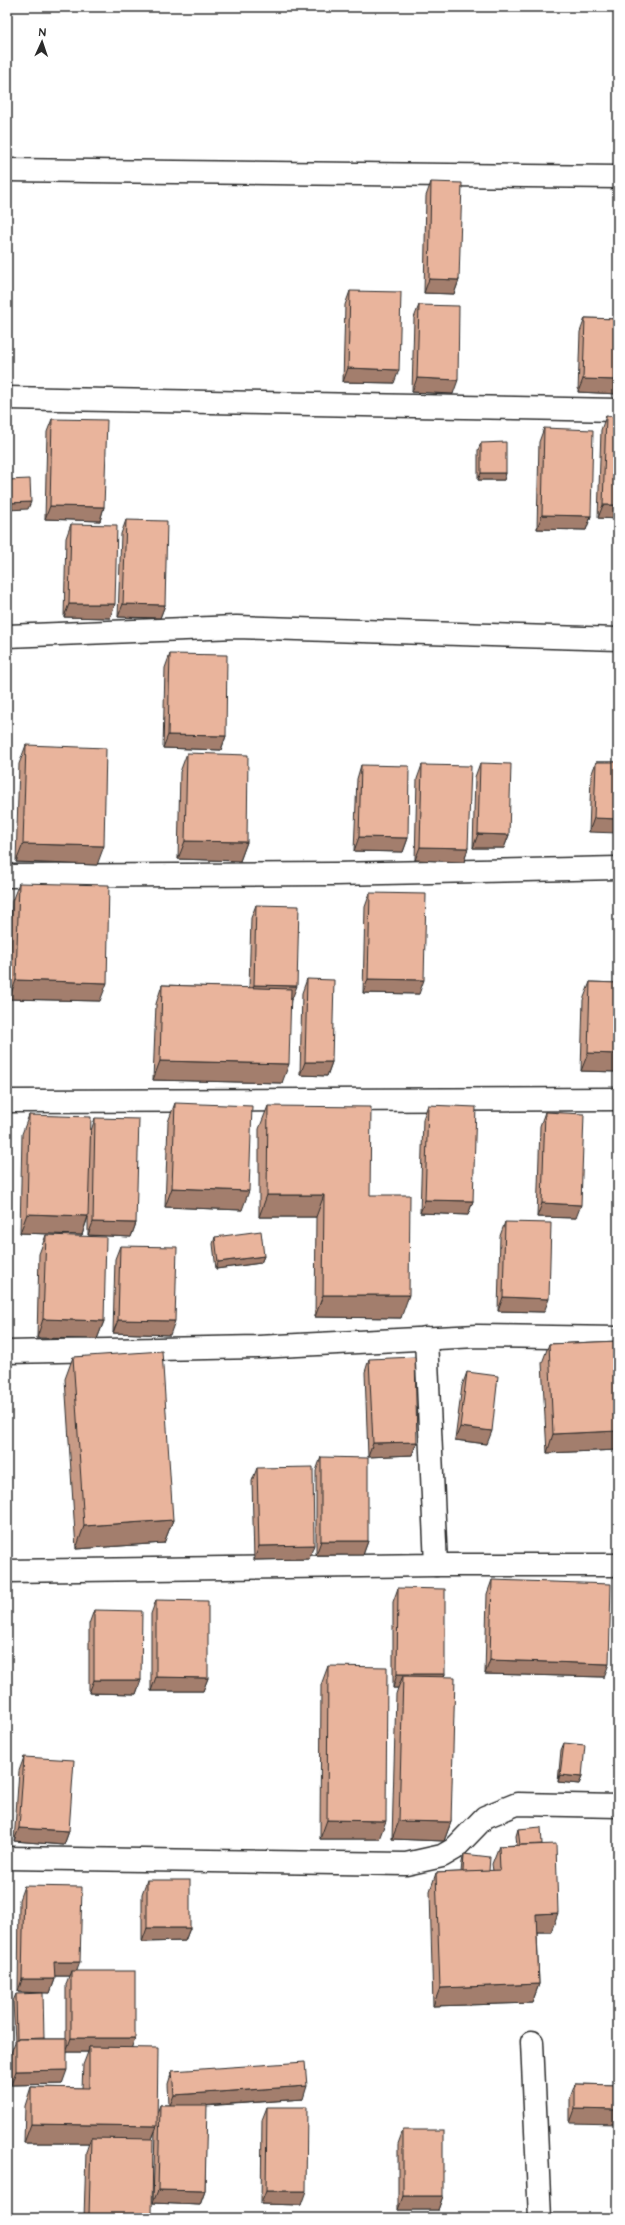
<svg xmlns="http://www.w3.org/2000/svg" width="625" height="2225" font-family="'Architects Daughter',sans-serif">
<rect width="100%" height="100%" fill="#fff"/>
<filter id="ink" filterUnits="userSpaceOnUse"><feTurbulence type="fractalNoise" baseFrequency=".025" numOctaves="2"/><feDisplacementMap in="SourceGraphic" scale="8" xChannelSelector="R" yChannelSelector="G"/><feConvolveMatrix kernelMatrix="1 2 1 2 8 2 1 2 1" color-interpolation-filters="sRGB"/></filter>
<g filter="url(#ink)">
<g fill="none" stroke-linecap="round" stroke-linejoin="round">
<g stroke="#2b2b2b" stroke-width="25">
<g id="street">
<path d="M7,170L618,177"/>
<path d="M7,398L618,410"/>
<path d="M7,636L236,627L618,639"/>
<path d="M7,876L335,874L618,868"/>
<path d="M7,1101L618,1099"/>
<path d="M7,1352L258,1347L477,1336L618,1338"/>
<path d="M436,1565H618"/>
<path d="M7,1571L436,1565L426,1338"/>
<path d="M7,1858L406,1864L442,1856L454,1849L485,1817L517,1804L618,1806"/>
<path d="M532,2042L540,2218"/>
</g>
</g>
<use href="#street" stroke="#fff" stroke-width="22"/>
</g>
<g fill="#c89b86" stroke="#2b2b2b">
<path d="M431,182L459,280L454,294L424,293L426,196Z"/>
<path d="M350,291L394,383L343,382L345,305Z"/>
<path d="M419,305L453,394L412,392L414,318Z"/>
<path d="M585,318L618,319V394L578,392L580,332Z"/>
<path d="M606,416L618,519L598,518L601,430Z"/>
<path d="M52,419L104,507L100,521L45,519L47,432Z"/>
<path d="M544,428L591,516L586,530L537,529L539,442Z"/>
<path d="M481,443L506,473L504,480H478V450Z"/>
<path d="M126,520L165,605L160,618L118,617L121,534Z"/>
<path d="M71,524L110,618L64,617L66,538Z"/>
<path d="M170,654L226,736L221,750L163,748L165,668Z"/>
<path d="M26,745L97,865L16,862L19,764Z"/>
<path d="M187,753L247,842L240,861L178,859L180,772Z"/>
<path d="M596,762H618L589,832L591,776Z"/>
<path d="M480,763L509,835L504,848H473L475,777Z"/>
<path d="M361,765L408,838L403,852L354,851L357,779Z"/>
<path d="M422,765L468,848L464,862L415,860L417,779Z"/>
<path d="M19,883L100,1001L9,999L12,901Z"/>
<path d="M370,893L419,994L363,993L365,907Z"/>
<path d="M256,905L292,999H291L282,1083L153,1080L156,1004L162,985L249,988L251,918Z"/>
<path d="M307,979L332,1062L327,1076L300,1075L302,993Z"/>
<path d="M590,982L618,983V1072L581,1071L583,1000Z"/>
<path d="M175,1103L242,1210L165,1207L168,1122Z"/>
<path d="M428,1105L473,1201L468,1215L420,1213L423,1119Z"/>
<path d="M268,1106L370,1195L401,1318L315,1317L316,1217H259V1129Z"/>
<path d="M545,1112L576,1218L537,1217L540,1126Z"/>
<path d="M29,1115L91,1131L95,1118L136,1223L131,1237L88,1235V1217L82,1235L20,1233L22,1134Z"/>
<path d="M505,1222L544,1312L498,1311L500,1236Z"/>
<path d="M46,1235L104,1321L97,1339L37,1338L39,1254Z"/>
<path d="M215,1237L264,1256L261,1263L216,1269L213,1244Z"/>
<path d="M120,1246L170,1335L113,1333L115,1259Z"/>
<path d="M618,1341V1450L547,1453L542,1363L549,1344Z"/>
<path d="M73,1357L173,1520L164,1543L76,1549L65,1379Z"/>
<path d="M369,1359L417,1442L412,1455L368,1457L365,1372Z"/>
<path d="M467,1372L487,1444L455,1440L462,1386Z"/>
<path d="M321,1457L368,1541L363,1555H316V1471Z"/>
<path d="M257,1468L309,1559L254,1560L252,1481Z"/>
<path d="M492,1580L604,1677L485,1674L487,1594Z"/>
<path d="M398,1588L445,1674L444,1677L451,1822L444,1841L392,1839L396,1694L398,1688H393V1602Z"/>
<path d="M156,1600L208,1678L203,1691H151V1614Z"/>
<path d="M94,1610L141,1680L136,1694L89,1693V1624Z"/>
<path d="M328,1666L379,1839H320L321,1685Z"/>
<path d="M564,1743L582,1777L579,1784L558,1782L561,1750Z"/>
<path d="M24,1757L69,1831L64,1845L14,1841L19,1771Z"/>
<path d="M518,1829L551,1932H537L539,1984L532,2003L433,2006L430,1891L436,1873L461,1872L462,1862L464,1854L489,1871H493L492,1864L499,1846L517,1845L516,1836Z"/>
<path d="M147,1880L190,1928L185,1941L142,1942V1894Z"/>
<path d="M24,1886L77,1971L132,2047L157,2113L160,2105H169L168,2084L172,2071L303,2099L206,2106L205,2191L200,2205L153,2203L155,2131L152,2139L151,2218H84L86,2152L89,2143H24L25,2106L31,2087L82,2088L83,2065L88,2052H67L62,2084L11,2085V2053L15,2042L13,2001L16,1994L44,2038V2039H66V1984L69,1976H54L55,1979L50,1993L18,1992L19,1900Z"/>
<path d="M575,2084L618,2085L570,2123V2098Z"/>
<path d="M267,2107L301,2205L261,2204L262,2120Z"/>
<path d="M403,2130L443,2196L438,2210H398V2144Z"/>
</g>
<g fill="#a37e6d" stroke="#2b2b2b">
<path d="M429,279L459,280L454,294L424,293Z"/>
<path d="M348,368L399,370L394,383L343,382Z"/>
<path d="M417,378L458,380L453,394L412,392Z"/>
<path d="M583,379L618,380V394L578,392Z"/>
<path d="M481,473H506L504,480H478Z"/>
<path d="M31,502L28,509L7,510V503Z"/>
<path d="M603,505H618V519L598,518Z"/>
<path d="M50,506L104,507L100,521L45,519Z"/>
<path d="M542,515L591,516L586,530L537,529Z"/>
<path d="M69,604H115L110,618L64,617Z"/>
<path d="M123,604L165,605L160,618L118,617Z"/>
<path d="M168,735L226,736L221,750L163,748Z"/>
<path d="M594,818L618,819V833L589,832Z"/>
<path d="M478,834L509,835L504,848H473Z"/>
<path d="M359,837L408,838L403,852L354,851Z"/>
<path d="M185,841L247,842L240,861L178,859Z"/>
<path d="M23,844L104,846L97,865L16,862Z"/>
<path d="M420,847L468,848L464,862L415,860Z"/>
<path d="M368,979L424,980L419,994L363,993Z"/>
<path d="M16,980L107,983L100,1001L9,999Z"/>
<path d="M254,985L297,986L292,999L249,998Z"/>
<path d="M588,1053L618,1054V1072L581,1071Z"/>
<path d="M160,1061L289,1064L282,1083L153,1080Z"/>
<path d="M305,1062H332L327,1076L300,1075Z"/>
<path d="M172,1188L249,1191L242,1210L165,1207Z"/>
<path d="M267,1195H324L316,1217H259Z"/>
<path d="M425,1200L473,1201L468,1215L420,1213Z"/>
<path d="M542,1203L581,1205L576,1218L537,1217Z"/>
<path d="M27,1214L88,1216L82,1235L20,1233Z"/>
<path d="M93,1222L136,1223L131,1237L88,1235Z"/>
<path d="M264,1256L261,1263L216,1269L218,1262Z"/>
<path d="M323,1295H409L401,1318L315,1317Z"/>
<path d="M503,1297L549,1299L544,1312L498,1311Z"/>
<path d="M43,1319L104,1321L97,1339L37,1338Z"/>
<path d="M118,1320L175,1321L170,1335L113,1333Z"/>
<path d="M460,1427L492,1431L487,1444L455,1440Z"/>
<path d="M618,1431V1450L547,1453L553,1434Z"/>
<path d="M417,1442L412,1455L368,1457L373,1443Z"/>
<path d="M173,1520L164,1543L76,1549L84,1526Z"/>
<path d="M321,1541H368L363,1555H316Z"/>
<path d="M314,1545L309,1559L254,1560L259,1546Z"/>
<path d="M490,1660L609,1664L604,1677L485,1674Z"/>
<path d="M397,1674H445L440,1688L403,1676L398,1688H393Z"/>
<path d="M156,1677L208,1678L203,1691H151Z"/>
<path d="M94,1680H141L136,1694L89,1693Z"/>
<path d="M560,1775L582,1777L579,1784L558,1782Z"/>
<path d="M327,1820L386,1821L379,1839H320Z"/>
<path d="M399,1821L451,1822L444,1841L392,1839Z"/>
<path d="M19,1828L69,1831L64,1845L14,1841Z"/>
<path d="M558,1913L551,1932H530L536,1914Z"/>
<path d="M147,1928H190L185,1941L142,1942Z"/>
<path d="M54,1962H80L75,1976L71,1971L69,1976H49Z"/>
<path d="M22,1979H55L50,1993L18,1992Z"/>
<path d="M539,1984L532,2003L433,2006L440,1988Z"/>
<path d="M71,2038H135L130,2052L89,2047L88,2052H66Z"/>
<path d="M67,2070L62,2084L11,2085L16,2071Z"/>
<path d="M307,2086L303,2099L169,2108L174,2095Z"/>
<path d="M575,2109L618,2110V2124L570,2123Z"/>
<path d="M31,2124L157,2126L150,2144L91,2138L89,2143H24Z"/>
<path d="M158,2190L205,2191L200,2205L153,2203Z"/>
<path d="M266,2191H306L301,2205L261,2204Z"/>
<path d="M403,2196H443L438,2210H398Z"/>
<path d="M89,2216L152,2217L151,2218H88Z"/>
</g>
<g fill="#e9b49c" stroke="#2b2b2b">
<path d="M431,182L462,183L459,280L429,279Z"/>
<path d="M350,291L401,292L399,370L348,368Z"/>
<path d="M419,305L459,306L458,380L417,378Z"/>
<path d="M585,318L618,319V380L583,379Z"/>
<path d="M606,416L618,417V505H603Z"/>
<path d="M52,419L107,420L104,507L50,506Z"/>
<path d="M544,428L593,430L591,516L542,515Z"/>
<path d="M506,442V473H481V443Z"/>
<path d="M30,479L31,502L7,503V480Z"/>
<path d="M126,520L167,521L165,605L123,604Z"/>
<path d="M71,524L117,525L115,604H69Z"/>
<path d="M170,654L227,655L226,736L168,735Z"/>
<path d="M26,745L106,748L104,846L23,844Z"/>
<path d="M187,753L248,755L247,842L185,841Z"/>
<path d="M596,762H618V819L594,818Z"/>
<path d="M480,763L511,764L509,835L478,834Z"/>
<path d="M361,765L409,766L408,838L359,837Z"/>
<path d="M422,765L471,766L468,848L420,847Z"/>
<path d="M19,883L109,885L107,983L16,980Z"/>
<path d="M370,893L426,894L424,980L368,979Z"/>
<path d="M256,905L299,906L297,986L254,985Z"/>
<path d="M307,979L334,980L332,1062H305Z"/>
<path d="M590,982L618,983V1054L588,1053Z"/>
<path d="M162,985L291,989L289,1064L160,1061Z"/>
<path d="M175,1103L252,1106L249,1191L172,1188Z"/>
<path d="M428,1105L476,1107L473,1201L425,1200Z"/>
<path d="M268,1106L371,1107L370,1195H410L409,1295H323L324,1195H267Z"/>
<path d="M545,1112L584,1114L581,1205L542,1203Z"/>
<path d="M29,1115L91,1117L88,1216L27,1214Z"/>
<path d="M95,1118L139,1119L136,1223L93,1222Z"/>
<path d="M505,1222L551,1223L549,1299L503,1297Z"/>
<path d="M261,1231L264,1256L218,1262L215,1237Z"/>
<path d="M46,1235L106,1237L104,1321L43,1319Z"/>
<path d="M120,1246L177,1247L175,1321L118,1320Z"/>
<path d="M618,1341V1431L553,1434L549,1344Z"/>
<path d="M162,1351L173,1520L84,1526L73,1357Z"/>
<path d="M415,1357L417,1442L373,1443L369,1359Z"/>
<path d="M467,1372L498,1376L492,1431L460,1427Z"/>
<path d="M321,1457L368,1458V1541H321Z"/>
<path d="M313,1467L314,1545L259,1546L257,1468Z"/>
<path d="M492,1580L611,1584L609,1664L490,1660Z"/>
<path d="M398,1588L445,1589V1674H397Z"/>
<path d="M156,1600L208,1601V1678L156,1677Z"/>
<path d="M94,1610L142,1611L141,1680H94Z"/>
<path d="M328,1666L387,1667L386,1821L327,1820Z"/>
<path d="M403,1676L455,1677L451,1822L399,1821Z"/>
<path d="M564,1743L585,1745L582,1777L560,1775Z"/>
<path d="M24,1757L74,1760L69,1831L19,1828Z"/>
<path d="M541,1827L542,1844L520,1845L518,1829Z"/>
<path d="M556,1844L558,1913L536,1914L539,1984L440,1988L436,1873L500,1870L499,1846Z"/>
<path d="M464,1854L490,1857L489,1871L463,1872Z"/>
<rect x="147" y="1880" width="43" height="48"/>
<path d="M24,1886L82,1887L80,1962H54L55,1979H22Z"/>
<rect x="71" y="1971" width="64" height="67"/>
<path d="M43,1993L44,2038L17,2039L16,1994Z"/>
<path d="M16,2039H67V2070L16,2071Z"/>
<path d="M89,2047L158,2048L157,2126L31,2124V2087L89,2088Z"/>
<path d="M305,2062L307,2086L174,2095L172,2071Z"/>
<path d="M575,2084L618,2085V2110L575,2109Z"/>
<path d="M160,2105H207L205,2191L158,2190Z"/>
<path d="M267,2107H307L306,2191H266Z"/>
<rect x="403" y="2130" width="40" height="66"/>
<path d="M91,2138L153,2139L152,2217L89,2216Z"/>
</g>
</g>
<rect width="625" height="2225" fill="none" stroke="#fff" stroke-width="24"/>
<rect x="12" y="12" width="601" height="2201" fill="none" stroke="#2b2b2b" stroke-width="1.5" filter="url(#ink)"/>
<g transform="translate(42 42) rotate(3)" stroke="#ffffff" stroke-width="3" paint-order="stroke">
<path d="M0-3L7 15L0 10L-7 15Z" fill="#2b2b2b"/>
<text y="-6" font-size="11" font-weight="bold" text-anchor="middle" fill="#2b2b2b">N</text>
</g>
</svg>
